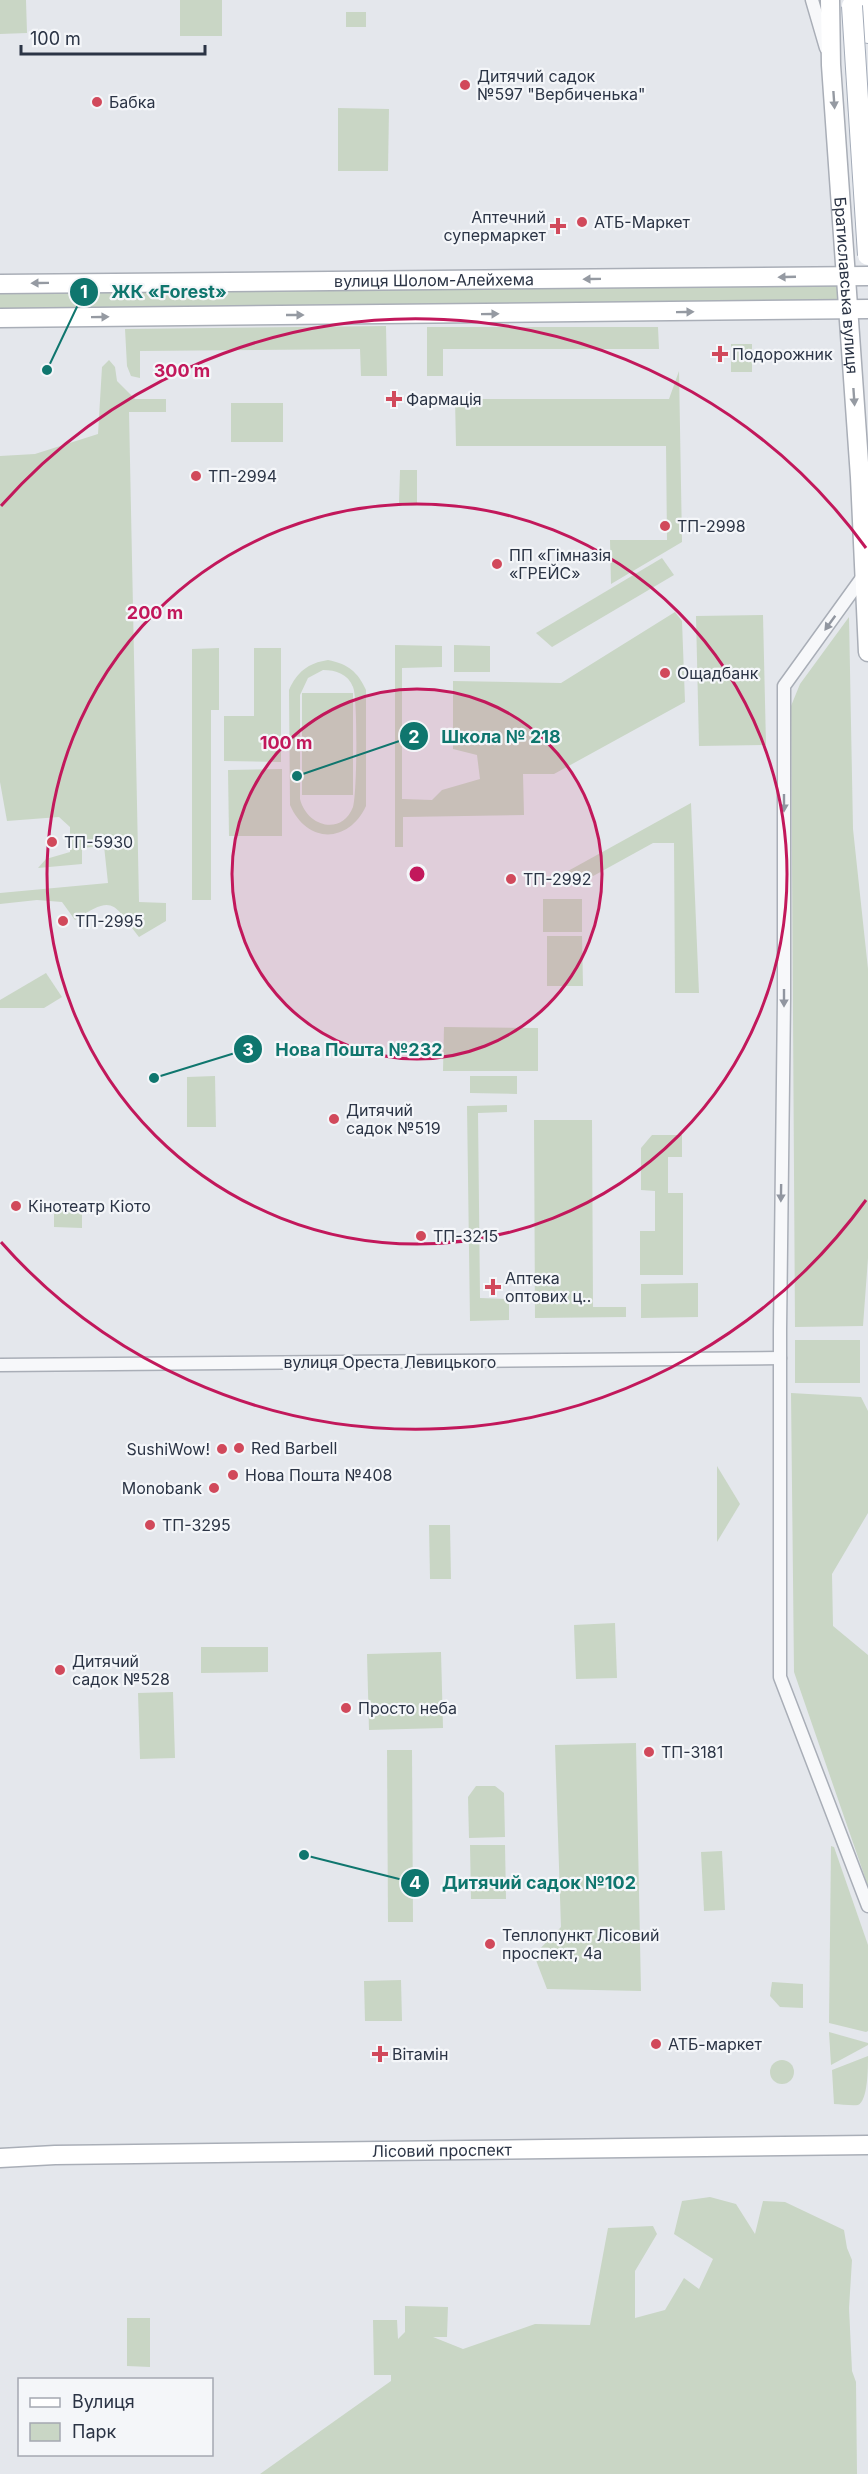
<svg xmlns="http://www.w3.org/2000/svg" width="868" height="2474" font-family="Inter,sans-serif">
<rect width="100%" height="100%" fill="#e4e7ec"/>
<g fill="#c9d6c5" fill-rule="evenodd">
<path d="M0,0H26L27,33L0,34Z"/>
<rect x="180" y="0" width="42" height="36"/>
<rect x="346" y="12" width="20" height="15"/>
<path d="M338,108L389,109L388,171H338Z"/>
<path d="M846,275L848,309L0,314V293L209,282Z"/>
<path d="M386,326L387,376H361L360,349L140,351V378L131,376L127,366L125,329Z"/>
<path d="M427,327H658L659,349H443V376H427Z"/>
<rect x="731" y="344" width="21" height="28"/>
<path d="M109,360L115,367L117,381L135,399H166V412H129L139,902L166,903V921L139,937C113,903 114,894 75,920L62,902L37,900L0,904V893L108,883L104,846L82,848V864L38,868L46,859L70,852V827L59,817L7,821L0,782V456L35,454L98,434L102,367Z"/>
<path d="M679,371L682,542L611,584L610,540H667L666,446H456L455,399H669Z"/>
<rect x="231" y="403" width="52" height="39"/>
<path d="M400,470H417V504L399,503Z"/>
<path d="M662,558L674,575L552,647L536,633Z"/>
<path d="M675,612L682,621L685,702L554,774H523L524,815L403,817V847H395V645L442,646V667L402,668V799L432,800L442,790L480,779L477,755L453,749V681L561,683Z"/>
<path d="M763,615L766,745L699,746L696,616Z"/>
<path d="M849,617L853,829L868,969V1258L863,1326L795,1327L791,706L800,684Z"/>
<path d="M454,645L490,646V672H454Z"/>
<path d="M219,648V710H211V900H192V649Z"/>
<path d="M254,648H281V762L224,761V716H254Z"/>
<path d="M328,660C348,664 358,672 366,690V806C348,844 307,844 290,805L289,690C297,672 308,663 328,660ZM323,670C336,670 348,674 353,687C358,698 357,795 353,807C342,836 307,827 300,799V695L308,678Z"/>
<rect x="302" y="693" width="51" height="102"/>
<path d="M282,769V836H229L228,770Z"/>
<path d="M691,803L699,993H675L674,843H653L575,886L568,871Z"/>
<rect x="543" y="899" width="39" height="33"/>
<path d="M547,936H582L583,986H547Z"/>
<path d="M46,973L62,997L44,1008H0V1000Z"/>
<path d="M444,1027L538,1028V1071H443Z"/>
<path d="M215,1076L216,1127H187V1077Z"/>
<path d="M470,1076H517V1094L470,1093Z"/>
<path d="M507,1105V1112L478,1113L480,1298L509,1299V1320L470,1321L467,1106Z"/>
<path d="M534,1120H592L593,1307H626V1317L535,1318Z"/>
<path d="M652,1135H682V1157H668V1193H683V1275H640V1231H655V1191L641,1190V1148Z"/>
<path d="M54,1201L82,1202V1228L54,1227Z"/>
<path d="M698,1283V1317L641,1318V1284Z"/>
<rect x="795" y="1340" width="65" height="43"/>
<path d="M791,1393L861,1397L868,1411V1513L832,1574L833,1626L868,1655V1886L794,1672Z"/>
<path d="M717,1466L740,1504L717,1542Z"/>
<path d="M429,1525H450L451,1579H430Z"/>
<path d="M615,1623L617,1678L576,1679L574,1625Z"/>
<path d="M201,1647H268V1672L201,1673Z"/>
<path d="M441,1652L443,1728L369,1730L367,1654Z"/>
<path d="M173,1692L175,1758L140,1759L138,1693Z"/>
<path d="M636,1743L641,1991L547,1989L534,1955L561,1927L555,1745Z"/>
<path d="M387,1750H412L413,1922H388Z"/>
<path d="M476,1786H495L504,1793L505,1837L469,1838L468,1797Z"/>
<path d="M470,1845H505L506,1899H471Z"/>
<path d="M831,1846L834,1847L868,1945V2031L866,2032L829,2023Z"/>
<path d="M722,1851L725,1910L704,1911L701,1852Z"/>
<path d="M401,1980L402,2021H365L364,1981Z"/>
<path d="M772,1982L803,1984V2008L780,2007L770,1996Z"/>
<path d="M829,2032L868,2043V2045L831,2065Z"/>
<path d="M868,2056C868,2068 868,2101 858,2105C851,2106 841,2104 834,2104L832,2070Z"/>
<circle cx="782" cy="2072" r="12"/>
<path d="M710,2197L736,2204L755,2234L763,2201L785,2202L844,2230L847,2248L852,2260L849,2308L852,2371L856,2382L857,2474H260L391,2381V2375H374L373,2320H397L398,2339L405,2332V2306L448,2307L447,2337H433L463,2349L535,2324L590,2325L608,2228L653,2226L657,2234L635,2271V2318L665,2310L684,2278L699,2289L713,2259L674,2234L682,2201Z"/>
<path d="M127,2318H150V2367L127,2366Z"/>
</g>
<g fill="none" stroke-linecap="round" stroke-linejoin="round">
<g stroke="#a9aeb7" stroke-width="15">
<g id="street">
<path d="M812,0L826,48"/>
<path d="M864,575L784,686V998L780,1330V1677L868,1906"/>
<path d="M0,1365L780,1358"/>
</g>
</g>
<g stroke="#a9aeb7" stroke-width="21">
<g id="secondary">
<path id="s1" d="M830,0L831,65L860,477L868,652"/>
<path id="s2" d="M0,284L868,276"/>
<path d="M0,318L868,309"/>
<path id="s3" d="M0,2158L55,2155L868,2145"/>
</g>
</g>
<g stroke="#a3abb8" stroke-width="22">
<path id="primary" d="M866,0L868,33"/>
</g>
<use href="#street" stroke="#f7f8fa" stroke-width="12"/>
<use href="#secondary" stroke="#fff" stroke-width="18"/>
<use href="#primary" stroke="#fff" stroke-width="20"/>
<g stroke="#a3abb8" stroke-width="22" stroke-linecap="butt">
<path id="primary-bridge" d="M852,6L868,255"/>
</g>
<use href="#primary-bridge" stroke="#fff" stroke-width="20"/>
</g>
<defs><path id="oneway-solid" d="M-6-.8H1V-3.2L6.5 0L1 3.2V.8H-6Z" transform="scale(1.5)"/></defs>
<g fill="#959aa2">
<use href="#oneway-solid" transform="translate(834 100) rotate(86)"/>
<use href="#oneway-solid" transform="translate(787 277) rotate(178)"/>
<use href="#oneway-solid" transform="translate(592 279) rotate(179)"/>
<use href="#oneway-solid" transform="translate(40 283) rotate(179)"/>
<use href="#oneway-solid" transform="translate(685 312) rotate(-1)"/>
<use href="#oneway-solid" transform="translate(490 314) rotate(-1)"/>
<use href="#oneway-solid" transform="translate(295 315)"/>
<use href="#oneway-solid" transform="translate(100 317) rotate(-1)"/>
<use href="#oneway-solid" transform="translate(854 397) rotate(86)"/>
</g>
<g fill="#9196a0">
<use href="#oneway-solid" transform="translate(830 623) rotate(126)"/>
<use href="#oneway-solid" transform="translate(784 803) rotate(90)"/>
<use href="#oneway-solid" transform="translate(784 998) rotate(90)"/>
<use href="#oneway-solid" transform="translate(781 1193) rotate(91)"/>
</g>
<circle cx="417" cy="874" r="185" fill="#c2185b" fill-opacity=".12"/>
<g fill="none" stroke="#c2185b" stroke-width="3">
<circle cx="417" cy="874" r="185"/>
<circle cx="417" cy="874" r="370"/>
<path d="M866 1200A555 555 0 0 1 1 1242M1 506A555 555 0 0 1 866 548"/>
</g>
<g fill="#d1495b" stroke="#f4f6f9" stroke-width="2">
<circle cx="465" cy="85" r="6"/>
<circle cx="97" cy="102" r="6"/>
<circle cx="582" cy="222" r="6"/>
<path d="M555 217h6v6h6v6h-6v6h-6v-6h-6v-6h6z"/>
<path d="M717 345h6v6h6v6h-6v6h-6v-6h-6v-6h6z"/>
<path d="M391 390h6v6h6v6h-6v6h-6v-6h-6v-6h6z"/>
<circle cx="196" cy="476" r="6"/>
<circle cx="665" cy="526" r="6"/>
<circle cx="497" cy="564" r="6"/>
<circle cx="665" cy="673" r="6"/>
<circle cx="52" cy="842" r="6"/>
<circle cx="511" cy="879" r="6"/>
<circle cx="63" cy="921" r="6"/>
<circle cx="334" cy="1119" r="6"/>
<circle cx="16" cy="1206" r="6"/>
<circle cx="421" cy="1236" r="6"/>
<path d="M490 1278h6v6h6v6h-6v6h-6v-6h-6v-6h6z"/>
<circle cx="239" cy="1448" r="6"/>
<circle cx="222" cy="1449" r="6"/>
<circle cx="233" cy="1475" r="6"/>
<circle cx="214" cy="1488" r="6"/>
<circle cx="150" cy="1525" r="6"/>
<circle cx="60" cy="1670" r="6"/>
<circle cx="346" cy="1708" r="6"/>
<circle cx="649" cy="1752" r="6"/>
<circle cx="490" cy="1944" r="6"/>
<circle cx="656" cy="2044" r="6"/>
<path d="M377 2045h6v6h6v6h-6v6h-6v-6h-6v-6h6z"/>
</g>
<g text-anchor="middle" stroke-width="4.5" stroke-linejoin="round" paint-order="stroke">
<g font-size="16" fill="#2b3445" stroke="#f4f6f9" text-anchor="start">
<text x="477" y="82">Дитячий садок<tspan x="477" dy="18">№597 "Вербиченька"</tspan></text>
<text x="109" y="108">Бабка</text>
<text x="546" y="223" text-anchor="end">Аптечний<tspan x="546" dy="18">супермаркет</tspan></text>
<text x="594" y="228">АТБ-Маркет</text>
<text x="732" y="360">Подорожник</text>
<text x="406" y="405">Фармація</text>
<text x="208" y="482">ТП-2994</text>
<text x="677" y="532">ТП-2998</text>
<text x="509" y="561">ПП «Гімназія<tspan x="509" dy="18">«ГРЕЙС»</tspan></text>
<text x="677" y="679">Ощадбанк</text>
<text x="64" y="848">ТП-5930</text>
<text x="523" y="885">ТП-2992</text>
<text x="75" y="927">ТП-2995</text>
<text x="346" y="1116">Дитячий<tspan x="346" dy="18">садок №519</tspan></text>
<text x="28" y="1212">Кінотеатр Кіото</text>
<text x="433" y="1242">ТП-3215</text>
<text x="505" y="1284">Аптека<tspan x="505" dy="18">оптових ц..</tspan></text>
<text x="251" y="1454">Red Barbell</text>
<text x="210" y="1455" text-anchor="end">SushiWow!</text>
<text x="245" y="1481">Нова Пошта №408</text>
<text x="202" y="1494" text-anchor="end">Monobank</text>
<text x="162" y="1531">ТП-3295</text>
<text x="72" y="1667">Дитячий<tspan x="72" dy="18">садок №528</tspan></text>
<text x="358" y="1714">Просто неба</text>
<text x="661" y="1758">ТП-3181</text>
<text x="502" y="1941">Теплопункт Лісовий<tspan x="502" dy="18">проспект, 4а</tspan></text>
<text x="668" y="2050">АТБ-маркет</text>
<text x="392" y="2060">Вітамін</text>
</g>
<g font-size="16" fill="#2b3445" stroke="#f4f6f9">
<text dy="6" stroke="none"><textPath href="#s2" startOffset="434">вулиця Шолом-Алейхема</textPath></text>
<text dy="6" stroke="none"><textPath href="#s1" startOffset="286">Братиславська вулиця</textPath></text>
<text x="390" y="1368">вулиця Ореста Левицького</text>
<text dy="6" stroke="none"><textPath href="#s3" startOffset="442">Лісовий проспект</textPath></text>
</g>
</g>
<circle cx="417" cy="874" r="9" fill="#c2185b" stroke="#f4f6f9" stroke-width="3"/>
<g font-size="18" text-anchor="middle" font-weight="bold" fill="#c2185b" stroke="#f4f6f9" stroke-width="4.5" stroke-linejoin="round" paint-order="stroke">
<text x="182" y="377">300 m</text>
<text x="155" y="619">200 m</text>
<text x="286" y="749">100 m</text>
</g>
<path fill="none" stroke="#0f766e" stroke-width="2" d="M47 370L84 292M297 776L414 736M154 1078L248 1049M304 1855L415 1883"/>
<g fill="#0f766e" stroke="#f4f6f9" stroke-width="2">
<circle cx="47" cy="370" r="6"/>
<circle cx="297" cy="776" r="6"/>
<circle cx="154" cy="1078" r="6"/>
<circle cx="304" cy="1855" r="6"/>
<circle cx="84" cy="292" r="15"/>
<circle cx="414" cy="736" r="15"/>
<circle cx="248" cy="1049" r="15"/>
<circle cx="415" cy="1883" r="15"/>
</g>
<g font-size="18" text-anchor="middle" font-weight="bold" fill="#fff">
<text x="84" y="298">1</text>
<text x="414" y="743">2</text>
<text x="248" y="1056">3</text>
<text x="415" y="1889">4</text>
</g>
<g font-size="18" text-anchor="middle" font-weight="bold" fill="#0f766e" stroke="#f4f6f9" stroke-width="4.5" stroke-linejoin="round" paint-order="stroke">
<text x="169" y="298">ЖК «Forest»</text>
<text x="501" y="743">Школа № 218</text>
<text x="359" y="1056">Нова Пошта №232</text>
<text x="539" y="1889">Дитячий садок №102</text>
</g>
<rect x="18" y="2378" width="195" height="78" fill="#f4f6f9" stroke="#a4a8b1" stroke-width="1.5"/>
<rect x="30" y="2398" width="30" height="9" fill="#ffffff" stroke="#a4a8b1" stroke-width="1.5"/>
<text x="72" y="2408" font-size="18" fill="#2b3445">Вулиця</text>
<rect x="30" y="2423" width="30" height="18" fill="#c9d6c5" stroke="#a4a8b1" stroke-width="1.5"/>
<text x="72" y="2438" font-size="18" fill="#2b3445">Парк</text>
<path d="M21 45v9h184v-9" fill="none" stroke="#2b3445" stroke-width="3"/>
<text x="30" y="45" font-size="18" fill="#2b3445" stroke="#f4f6f9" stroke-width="4.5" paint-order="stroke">100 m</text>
</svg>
